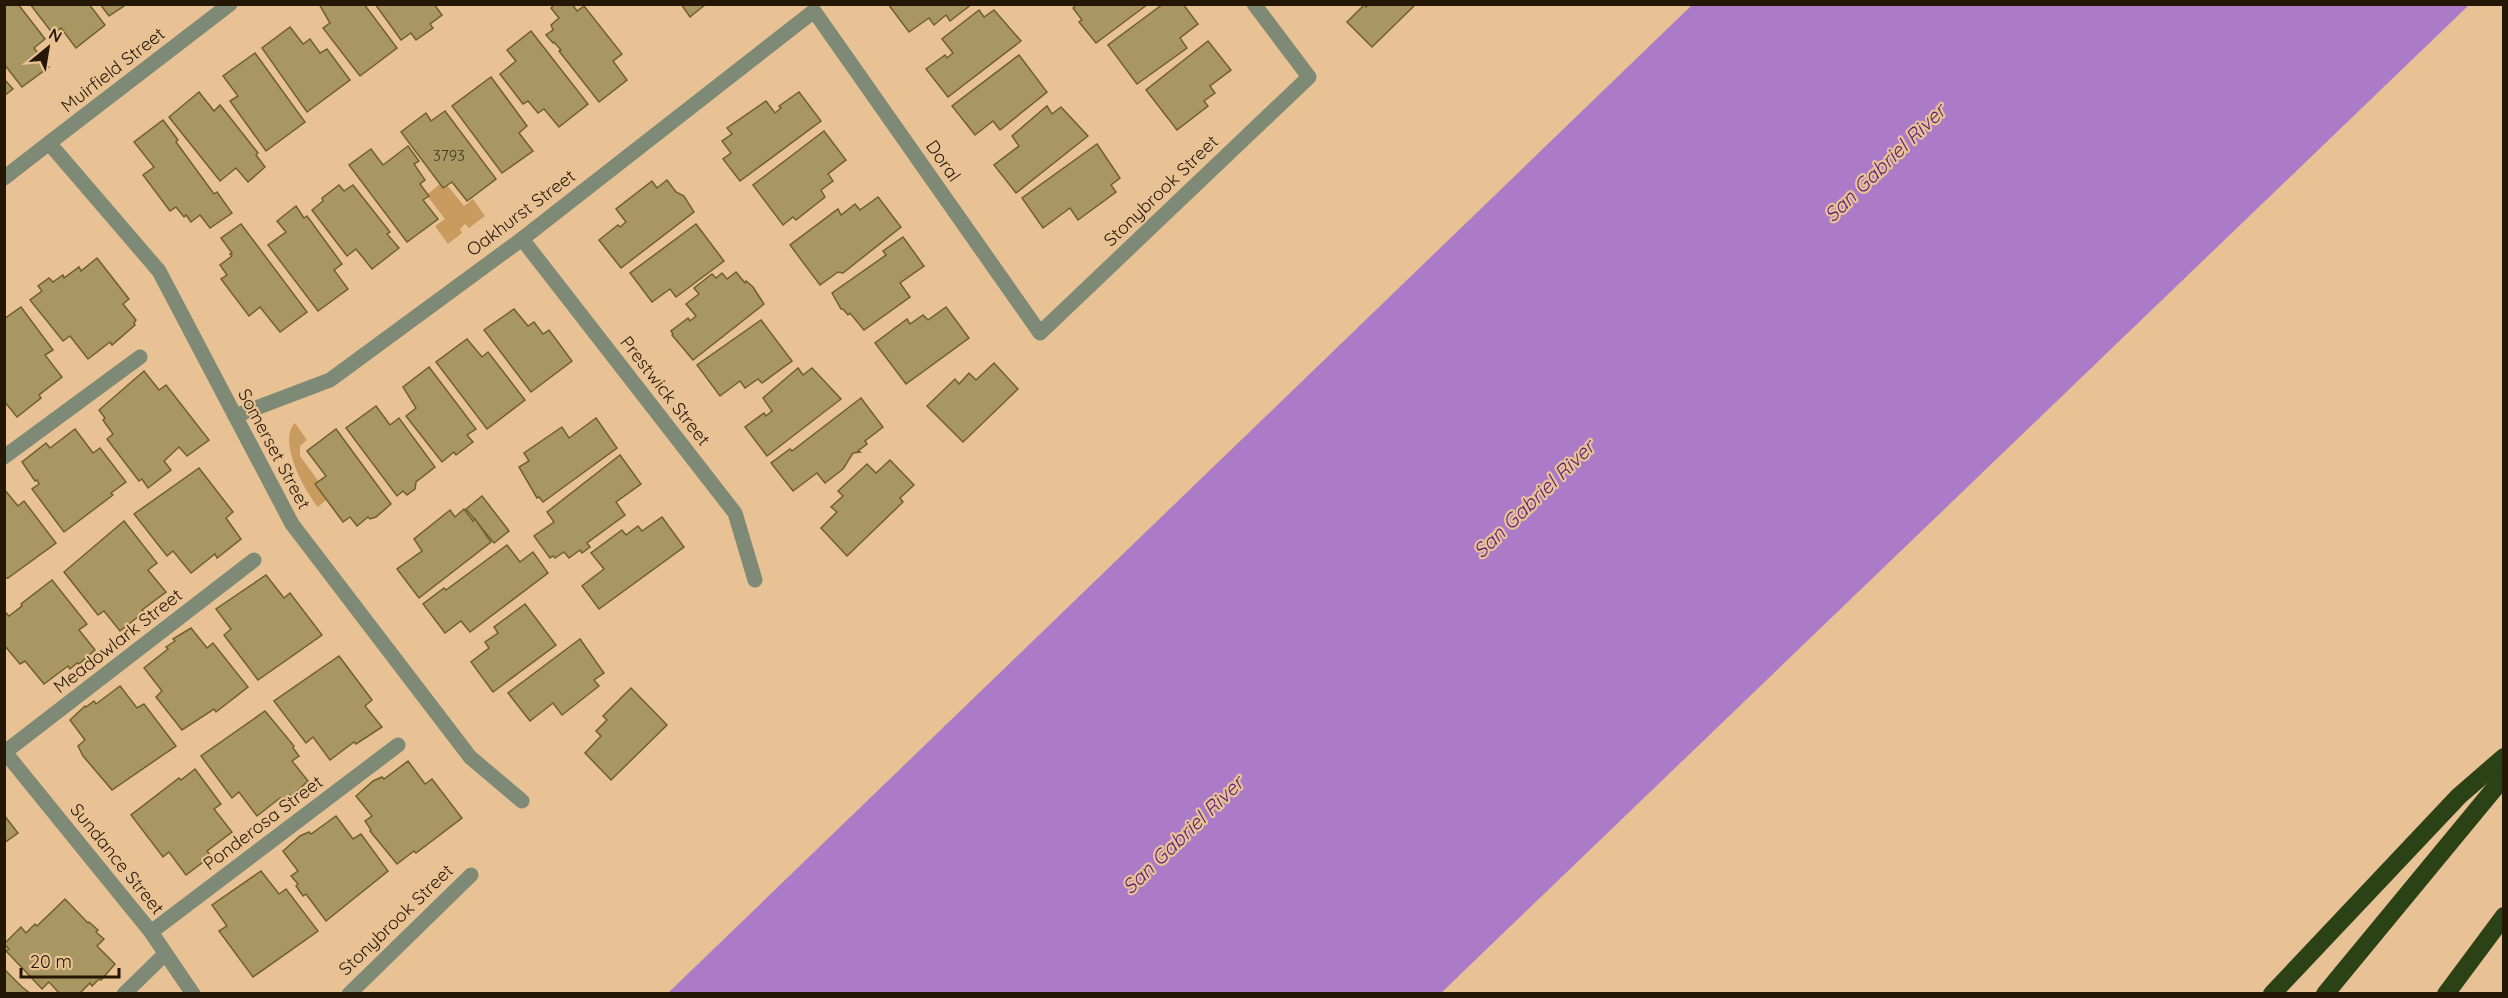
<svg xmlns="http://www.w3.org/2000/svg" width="2508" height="998" font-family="Quicksand,sans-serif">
<rect width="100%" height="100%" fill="#e8c294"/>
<g fill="#ca9b5f">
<path d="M440,184L443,188L447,185L464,206L473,199L485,216L469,228L465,224L460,229L462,233L448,244L435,226L445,219L428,197V194Z"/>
<path d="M295,423L307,440L300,446V456L319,482L315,485L327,499L318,507C305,491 277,441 295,423Z"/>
</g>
<path fill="#ab7bc7" d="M1692,5H2469L1441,993H668Z"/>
<g fill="#a89762" stroke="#71602b" stroke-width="1.5">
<path d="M4,4H18L45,39L34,48L49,67L22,87L4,64Z"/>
<path d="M30,4H89L105,25L76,48L61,28L53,34Z"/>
<path d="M100,4H127L109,16Z"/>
<path d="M319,4H364L397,48L360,76L323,28L330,23Z"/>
<path d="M375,4H434L442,15L430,24L433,28L416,40L411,33L401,40Z"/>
<path d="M555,4H572L577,11L584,6L622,54L613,61L627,80L599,102L559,51L561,50L554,42L553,43L546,35L553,30L551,25L559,18L551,8Z"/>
<path d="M681,4H706L690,17Z"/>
<path d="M888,4H972L950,21L946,15L934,25L929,18L909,32Z"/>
<path d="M1077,4H1148L1096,43L1079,22L1082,20L1073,8Z"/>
<path d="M1163,4H1183L1198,24L1180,38L1187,48L1137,84L1108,45Z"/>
<path d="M1369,4H1416L1372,47L1347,22L1364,5L1366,7Z"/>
<path d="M979,10L984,17L994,10L1021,41L948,97L926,69L945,55L947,58L953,53L942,39Z"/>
<path d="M290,27L303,44L310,39L320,53L327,49L350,80L307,112L262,48Z"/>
<path d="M531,31L588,104L559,127L544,109L538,113L528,101L523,104L500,74L516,61L507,50Z"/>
<path d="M1208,41L1231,70L1210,86L1215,93L1204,101L1208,106L1177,130L1146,90Z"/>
<path d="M255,53L305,122L266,151L230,101L238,96L223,76Z"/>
<path d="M1019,55L1047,92L1000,130L993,121L975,135L952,106Z"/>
<path d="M491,77L527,126L519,133L533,151L502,173L452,106Z"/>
<path d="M4,79L13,89L4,96Z"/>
<path d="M199,92L214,111L220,105L258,153L256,155L265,167L248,182L236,168L220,181L169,117Z"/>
<path d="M799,92L821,121L740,181L723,159L731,153L722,141L732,134L727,128L766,101L775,113L781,108L779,106Z"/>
<path d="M1047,106L1052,114L1061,107L1088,136L1016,193L994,165L1019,146L1012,136Z"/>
<path d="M445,111L496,179L467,201L452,182L443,188L401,132L426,113L431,121Z"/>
<path d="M163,120L178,140L176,142L214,194L217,192L232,213L210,228L200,215L191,222L186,215L184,217L176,207L170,211L143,175L154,167L134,142Z"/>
<path d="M824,131L846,160L828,174L833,181L821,190L825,197L796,220L793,217L783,225L753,185Z"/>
<path d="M1097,144L1120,178L1111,185L1116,192L1078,220L1070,208L1043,228L1022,198Z"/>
<path d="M408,146L419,161L414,164L425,180L420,184L429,196L423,200L438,219L407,242L349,165L371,149L383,165Z"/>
<path d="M667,180L676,192L684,196L694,212L621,268L599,240L618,225L620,227L626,222L616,209L652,181L657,188Z"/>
<path d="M339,185L344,191L353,185L390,232L387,234L399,248L372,269L356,249L347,256L312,210L323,201L322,198Z"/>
<path d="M878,197L901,227L843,273L838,272L820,285L790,245L838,209L841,215L855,204L860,210Z"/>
<path d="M296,206L304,218L307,216L342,264L334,270L348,289L318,311L268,245L286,232L277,221Z"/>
<path d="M241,224L307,312L280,332L260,307L249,316L221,279L227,275L220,265L232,256L230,254L232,253L221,238Z"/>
<path d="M696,224L724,261L676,297L670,289L652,302L630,273Z"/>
<path d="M903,237L924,266L900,283L910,297L864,330L850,313L848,315L843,309H841L832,293L886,255L883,251Z"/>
<path d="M97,258L129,299L123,304L136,320L134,323L135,325L112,345L110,342L88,359L70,336L63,341L30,300L42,291L38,286L49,278L53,282L63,275L64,278L79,267L81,271Z"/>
<path d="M736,272L745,283L746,281L753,287L764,304L693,360L672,335L673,334L671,331L688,318L690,321L696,316L686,304L699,294L694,288L712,274L716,278L722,273L727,279Z"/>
<path d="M21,307L53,350L45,355L62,377L39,395L41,398L17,417L4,401V319Z"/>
<path d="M946,307L969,338L906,384L875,343L907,319L910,324L923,315L928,320Z"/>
<path d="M514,309L528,326L534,322L543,334L549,330L572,361L531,392L484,330Z"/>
<path d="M761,320L792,361L762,383L758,379L745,388L740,381L720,396L697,365Z"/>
<path d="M467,339L482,357L488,352L525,400L487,429L436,362Z"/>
<path d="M994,363L1018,389L963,442L927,406L955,379L959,384L969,373L976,380Z"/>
<path d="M429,367L476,429L467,435L473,442L456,455L454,452L442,462L406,416L416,408L403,387Z"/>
<path d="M798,368L803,375L812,368L841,399L767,456L745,427L764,413L766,416L772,411L763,398Z"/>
<path d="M144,371L159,390L166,385L209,440L187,456L179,447L164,461L171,470L148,488L142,479L139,481L107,439L113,434L103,420L105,418L99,410Z"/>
<path d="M861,398L883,427L865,441L867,444L858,451L860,452L853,453L843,469L825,483L817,473L793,491L771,463L790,449L792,451Z"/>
<path d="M376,406L390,425L399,418L435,467L416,482L415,489L407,495L403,491L397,496L346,428Z"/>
<path d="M596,418L617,448L543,502L539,497L537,498L519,467L529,461L524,453L562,427L569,438Z"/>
<path d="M75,429L93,453L100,448L126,482L111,493L113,495L64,532L32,489L39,484L37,480L35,481L22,462L46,443L50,448Z"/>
<path d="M336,429L391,504L376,517L370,519L368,517L357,526L350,517L343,522L315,484L326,476L307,451Z"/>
<path d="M620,455L641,484L616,502L625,515L587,543L590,547L582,553L580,550L569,558L564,552L555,558L553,556L550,558L534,536L554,522L547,512Z"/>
<path d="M890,460L914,485L900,498L903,502L847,556L821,528L837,512L831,507L843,496L838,491L867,464L876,473Z"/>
<path d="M199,468L233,512L226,518L241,539L217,558L215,554L191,573L173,551L167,556L134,514Z"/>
<path d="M4,489L18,506L24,501L56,543L8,578H4Z"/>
<path d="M482,496L509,531L494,543L466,509Z"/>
<path d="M464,509L473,521L475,519L491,542L419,598L397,569L422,551L414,539L450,510L455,517Z"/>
<path d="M662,517L684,547L599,609L582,586L604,569L591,553L622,530L626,535L638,526L642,531Z"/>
<path d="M124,521L157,563L148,570L166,592L142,610L144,612L120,631L104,611L98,615L64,572Z"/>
<path d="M507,545L520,562L533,552L548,573L470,632L461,621L445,633L423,604L444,588L446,590Z"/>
<path d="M266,575L284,598L290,593L322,635L258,680L224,635L231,629L216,609Z"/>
<path d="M52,580L87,624L79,630L95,650L79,664L77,663L70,669L68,666L44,684L25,661L20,664L4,645V611L9,616L22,606L21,604Z"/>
<path d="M525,604L556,645L493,692L471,662L489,648L485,642L498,633L494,627Z"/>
<path d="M191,628L207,648L213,643L248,687L216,712L214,709L182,730L156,697L162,691L144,668L168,649L166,647L175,641L173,639Z"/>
<path d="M580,639L604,673L594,680L599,686L562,715L553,703L530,721L508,693Z"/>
<path d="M339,656L372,700L365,706L382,727L356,744L354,742L330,760L313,737L306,743L274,701Z"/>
<path d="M120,686L137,708L144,704L176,746L112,790L83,756L78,746L85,740L70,720L85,706L86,707L94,701L96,704Z"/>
<path d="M631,688L667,725L611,780L585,753L601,736L596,731L607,720L603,716Z"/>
<path d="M265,711L294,746L293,748L299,756L292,761L308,781L292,796L290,795L282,801L280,798L257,816L239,792L232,798L201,756Z"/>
<path d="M408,761L425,784L432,779L462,818L416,853L414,851L397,864L370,831L371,830L365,821L372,816L356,796L373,781L382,777L384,779Z"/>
<path d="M195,769L221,804L214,809L232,832L207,851L211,856L186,875L169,852L163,857L131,815L179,778L181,780Z"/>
<path d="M4,815L18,833L4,843Z"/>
<path d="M336,816L353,839L361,834L388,871L326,921L306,894L303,896L296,886L298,884L291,876L298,871L283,851L300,836L309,832L311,834Z"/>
<path d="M261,871L279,894L286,889L318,931L253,977L219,931L227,926L212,905Z"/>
<path d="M65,899L88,923L89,922L98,930L96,932L104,939L97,946L115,964L101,980L99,979L92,986L90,983L79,994H60L49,982L42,989L6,951L9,949L4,944L21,927L26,933L35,924L37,926Z"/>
<path d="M4,969L22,987L31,994H4Z"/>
</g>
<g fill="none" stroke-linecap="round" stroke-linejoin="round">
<g stroke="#7e8a75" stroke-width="15">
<path d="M49,143L230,4"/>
<path d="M4,178L49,143L159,271L292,524L470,757L522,801"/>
<path d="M522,239L735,513L755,580"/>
<path d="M235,416L330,380L522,239L814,11L1040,333L1309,77L1254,4"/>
<path d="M4,457L140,357"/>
<path d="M4,751L151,932L193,994"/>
<path d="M5,752L254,560"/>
<path d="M151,932L398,745"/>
<path d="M124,994L165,954"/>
<path d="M349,994L471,875"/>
</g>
<g stroke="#2b4216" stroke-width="18">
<path d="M2272,994L2459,796L2504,757"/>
<path d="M2325,994L2504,777"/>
<path d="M2446,994L2504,916"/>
</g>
</g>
<g text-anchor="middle" stroke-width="4.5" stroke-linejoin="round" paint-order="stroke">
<g font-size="15" fill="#46371c">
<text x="449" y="161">3793</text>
</g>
<g font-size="18" fill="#251705" stroke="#e8c294">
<text transform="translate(113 70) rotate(-38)" y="6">Muirfield Street</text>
<text transform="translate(943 161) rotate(55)" y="6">Doral</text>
<text transform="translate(1161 191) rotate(-44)" y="6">Stonybrook Street</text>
<text transform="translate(521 213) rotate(-37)" y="6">Oakhurst Street</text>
<text transform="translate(665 391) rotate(52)" y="6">Prestwick Street</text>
<text transform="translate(274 449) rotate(62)" y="6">Somerset Street</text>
<text transform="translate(118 641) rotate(-38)" y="6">Meadowlark Street</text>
<text transform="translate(263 823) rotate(-37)" y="6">Ponderosa Street</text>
<text transform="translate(117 859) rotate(51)" y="6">Sundance Street</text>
<text transform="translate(396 920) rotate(-44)" y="6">Stonybrook Street</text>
</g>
<g font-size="20" font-style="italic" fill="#5d207b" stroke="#e8c294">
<text transform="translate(1885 163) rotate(-44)" y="7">San Gabriel River</text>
<text transform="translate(1534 499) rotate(-44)" y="7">San Gabriel River</text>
<text transform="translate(1183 835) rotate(-44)" y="7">San Gabriel River</text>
</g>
</g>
<rect width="2508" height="998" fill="none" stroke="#251705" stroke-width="12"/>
<g transform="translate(48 48) rotate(30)" stroke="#e8c294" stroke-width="4.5" paint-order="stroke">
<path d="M0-4.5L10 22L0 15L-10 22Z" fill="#251705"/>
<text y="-9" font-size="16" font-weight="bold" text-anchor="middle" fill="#251705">N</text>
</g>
<path d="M21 968v9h98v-9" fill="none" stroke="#251705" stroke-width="3"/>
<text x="30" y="968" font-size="18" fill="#251705" stroke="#e8c294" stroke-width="4.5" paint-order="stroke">20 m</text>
</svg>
